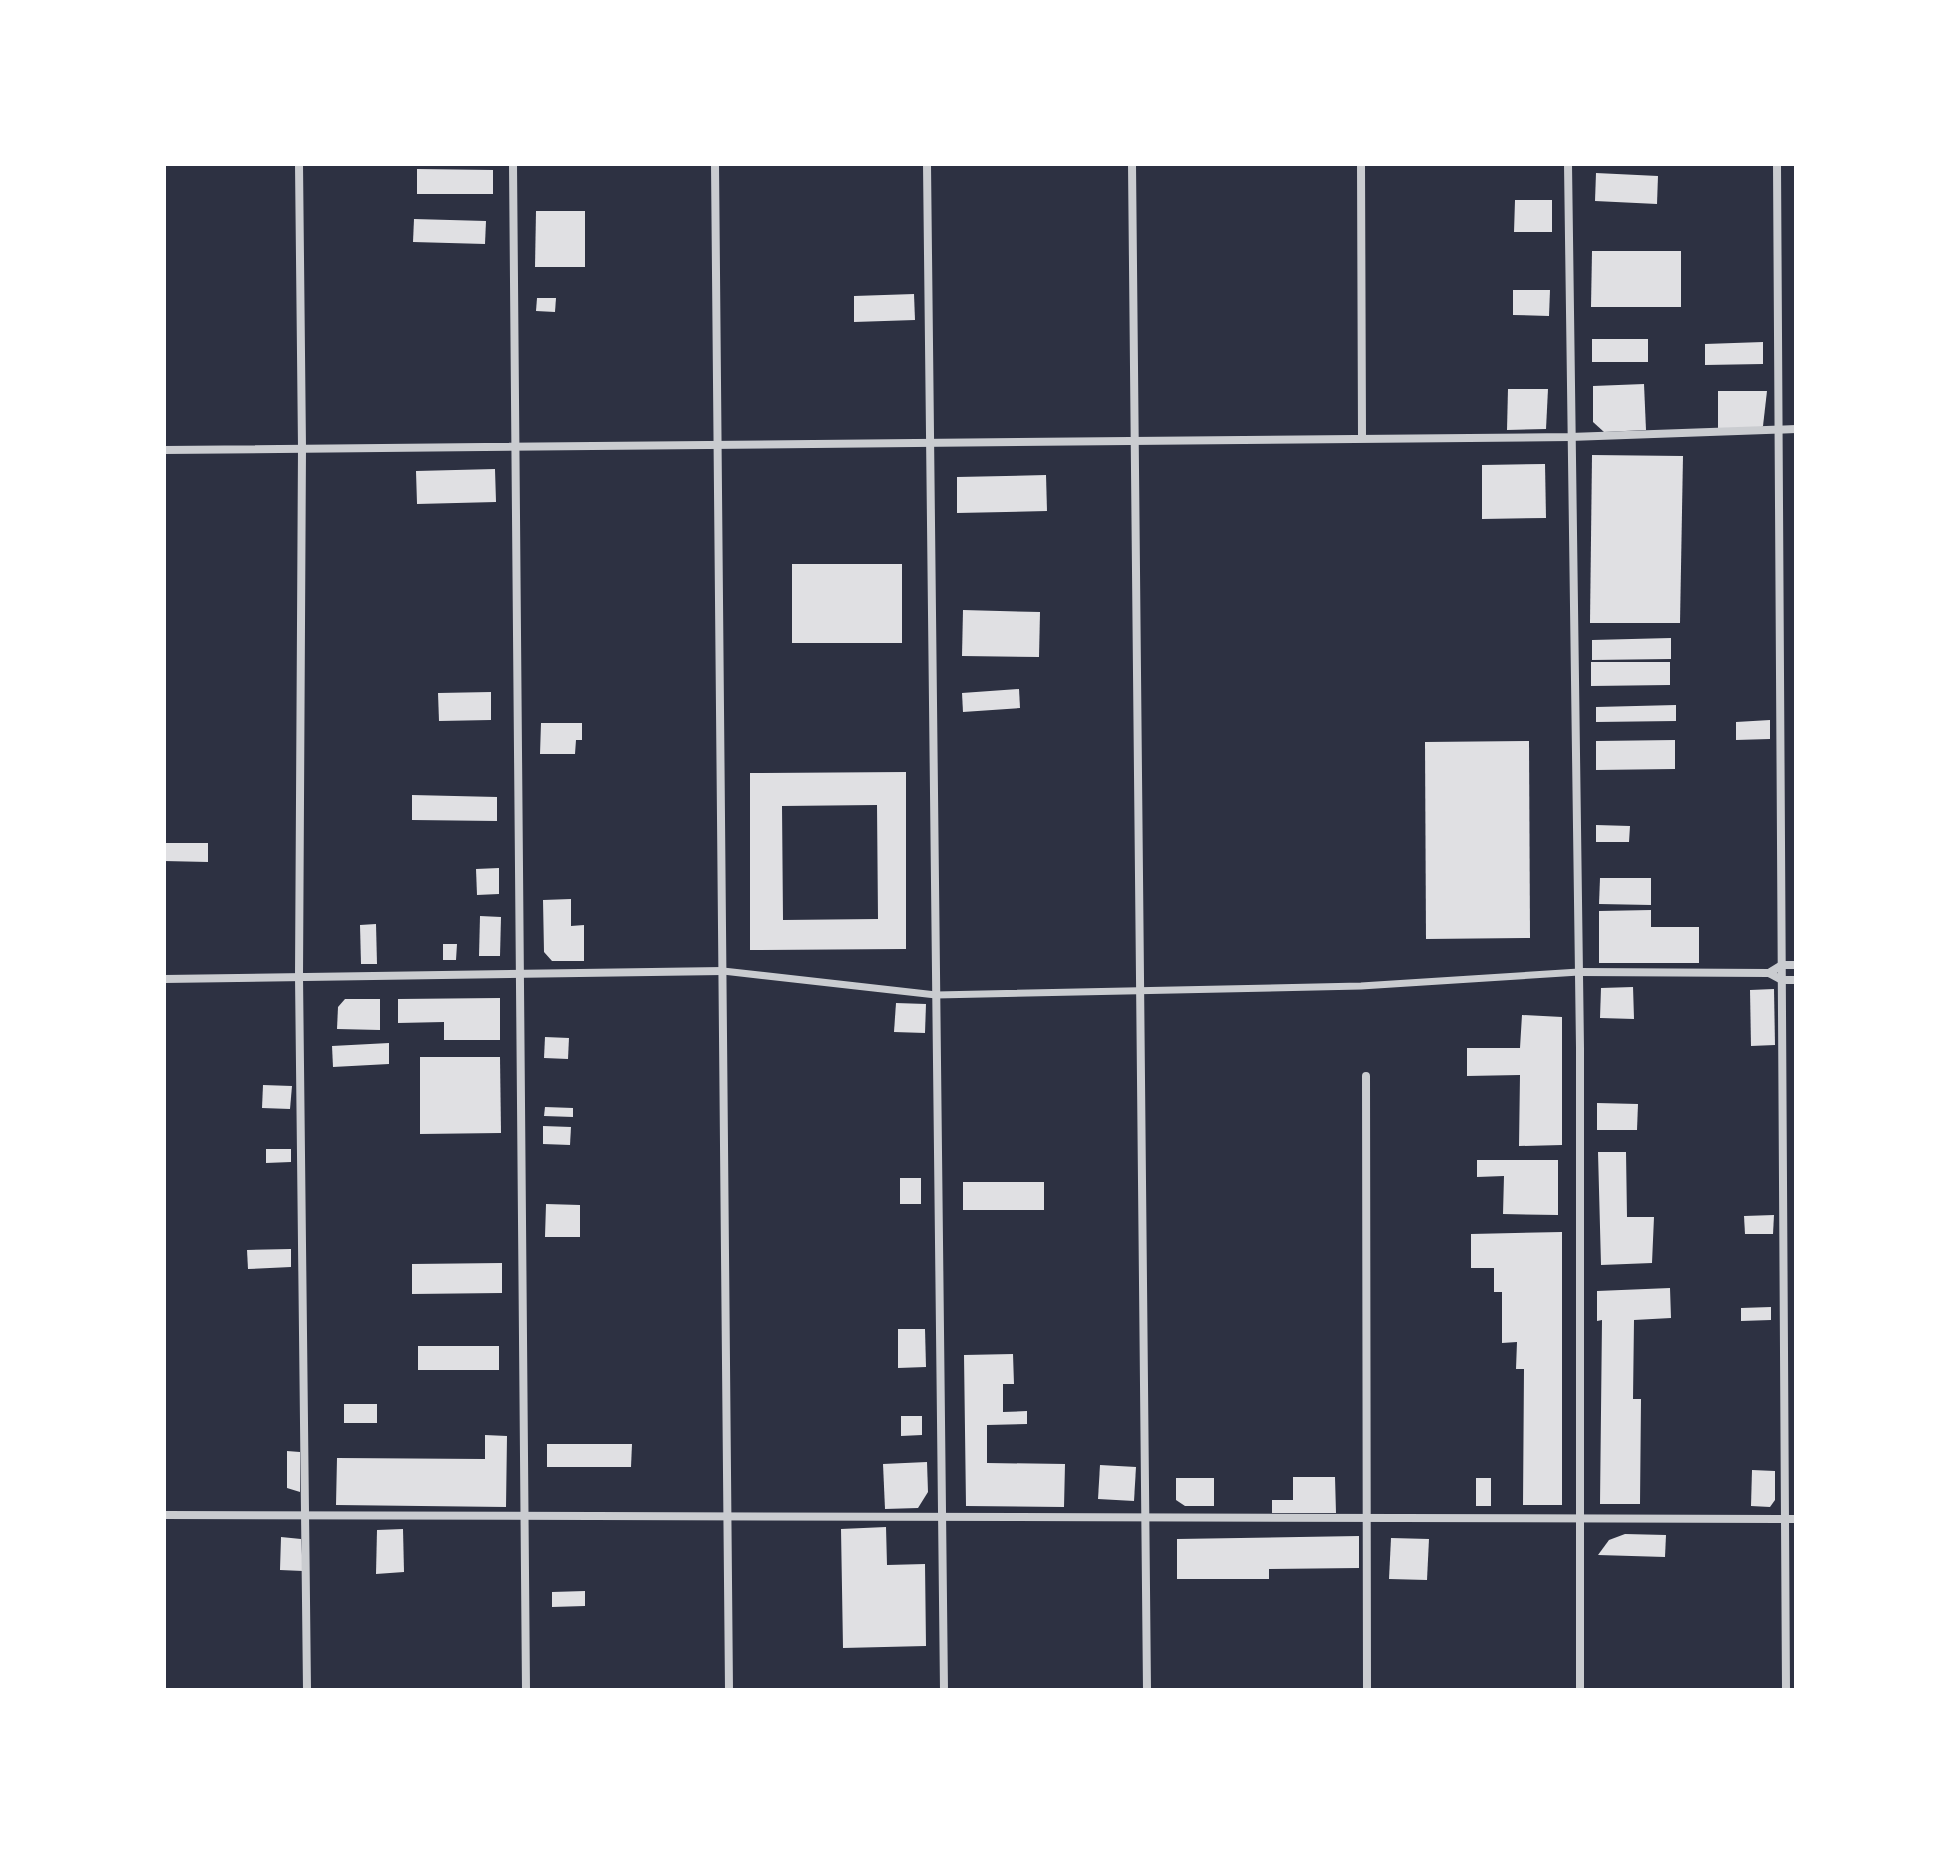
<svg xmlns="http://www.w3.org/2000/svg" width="1960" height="1854" font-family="Helvetica,sans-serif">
<rect width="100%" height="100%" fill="#2d3142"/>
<g fill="#e0e0e3" fill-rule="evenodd">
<path d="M417,169L493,170V194H417Z"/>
<path d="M1596,173L1658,176L1657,204L1595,201Z"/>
<path d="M1515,200H1552V232H1514Z"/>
<path d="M536,211H585V267H535Z"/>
<path d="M414,219L486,221L485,244L413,242Z"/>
<path d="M1592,251H1681V307H1591Z"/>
<path d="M1513,290H1550L1549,316L1513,315Z"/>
<path d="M914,294L915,320L854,322V296Z"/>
<path d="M537,298H556L555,312L536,311Z"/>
<rect x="1592" y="339" width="56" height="23"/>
<path d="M1763,342V364L1705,365V344Z"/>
<path d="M1644,384L1646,430L1604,432L1593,422V386Z"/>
<path d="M1508,389H1548L1546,429L1507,430Z"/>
<path d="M1718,391H1767L1763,426L1757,430H1718Z"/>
<path d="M1592,455L1683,456L1680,623H1590Z"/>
<path d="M1545,464L1546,518L1482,519V465Z"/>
<path d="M495,469L496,502L417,504L416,471Z"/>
<path d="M1046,475L1047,511L957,513V477Z"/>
<rect x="792" y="564" width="110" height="79"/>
<path d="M963,610L1040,612L1039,657L962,656Z"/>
<path d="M1671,638V659L1592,660V640Z"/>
<path d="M1591,662H1670V685L1591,686Z"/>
<path d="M1019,689L1020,708L963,712L962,693Z"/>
<path d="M491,692V720L439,721L438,693Z"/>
<path d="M1676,705V721L1596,722V707Z"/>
<path d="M1770,720V739L1736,740V722Z"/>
<path d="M541,723H582V740H576L575,754H540Z"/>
<path d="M1675,740V769L1596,770V741Z"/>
<path d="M1529,741L1530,938L1426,939L1425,742Z"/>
<path d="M906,772V949L750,950V773ZM877,805L878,919L783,920L782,806Z"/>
<path d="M412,795L497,797V821L412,820Z"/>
<path d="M1596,825L1630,826L1629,842H1596Z"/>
<path d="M164,843H208V862L164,861Z"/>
<path d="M499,868V894L477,895L476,869Z"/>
<path d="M1600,878H1651V905L1599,904Z"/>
<path d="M571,899V926L584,925V961H552L544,952L543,900Z"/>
<path d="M1651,910V927H1699V963H1599V911Z"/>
<path d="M480,916L501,917L500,956H479Z"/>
<path d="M376,924L377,964H361L360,925Z"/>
<path d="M443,944H457L456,960H443Z"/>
<path d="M1633,987L1634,1019L1600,1018L1601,988Z"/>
<path d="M1774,989L1775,1045L1751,1046L1750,990Z"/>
<path d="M500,998V1040H444V1022L398,1023V999Z"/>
<path d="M345,999H380V1030L337,1029L338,1007Z"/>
<path d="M896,1003L926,1004L925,1033L894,1032Z"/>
<path d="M1522,1015L1562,1017V1145L1519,1146L1520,1075L1467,1076V1048H1520Z"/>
<path d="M545,1037L569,1038L568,1059L544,1058Z"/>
<path d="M389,1043V1064L333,1067L332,1046Z"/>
<path d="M420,1057H500L501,1133L420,1134Z"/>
<path d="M263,1085L292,1086L290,1109L262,1108Z"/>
<path d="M1597,1103L1638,1104L1637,1130H1597Z"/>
<path d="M545,1107L573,1108V1117L544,1116Z"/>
<path d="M543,1126L571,1127L570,1145L543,1144Z"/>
<path d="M266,1149H291V1162L266,1163Z"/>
<path d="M1598,1152H1626L1627,1217H1654L1652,1263L1601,1265Z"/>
<path d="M1477,1160H1558V1215L1503,1214L1504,1176L1477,1177Z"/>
<rect x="900" y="1178" width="21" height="26"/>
<rect x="963" y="1182" width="81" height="28"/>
<path d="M546,1204L580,1205V1237H545Z"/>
<path d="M1774,1215L1773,1234H1745L1744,1216Z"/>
<path d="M1562,1232V1505H1523L1524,1369H1516L1517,1342L1502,1343V1292H1494V1268H1471V1234Z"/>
<path d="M291,1249V1267L248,1269L247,1250Z"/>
<path d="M502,1263V1293L412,1294V1264Z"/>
<path d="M1670,1288L1671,1318L1634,1320L1633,1399H1641L1640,1504H1600L1602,1320L1597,1321V1291Z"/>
<path d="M1771,1307V1320L1741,1321V1308Z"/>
<path d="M898,1329H925L926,1367L898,1368Z"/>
<rect x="418" y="1346" width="81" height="24"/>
<path d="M1013,1354L1014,1384H1003V1412L1027,1411V1424L987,1425V1463L1065,1464L1064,1507L966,1506L964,1355Z"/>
<rect x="344" y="1404" width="33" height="19"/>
<path d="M901,1416H922V1435L901,1436Z"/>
<path d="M485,1435L507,1436L506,1507L336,1505L337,1458L485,1459Z"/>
<path d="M547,1444H632L631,1467H547Z"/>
<path d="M287,1451L300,1452V1492L287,1488Z"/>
<path d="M927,1462L928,1492L918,1508L885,1509L883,1464Z"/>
<path d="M1100,1465L1136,1467L1134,1501L1098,1499Z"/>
<path d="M1752,1470L1775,1471V1500L1770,1507L1751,1506Z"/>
<path d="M1293,1477H1335L1336,1513H1272V1500H1293Z"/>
<path d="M1176,1478H1214V1506H1185L1176,1500Z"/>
<rect x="1476" y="1478" width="15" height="28"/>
<path d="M886,1527L887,1565L925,1564L926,1646L843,1648L841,1529Z"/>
<path d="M403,1529L404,1572L376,1574L377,1530Z"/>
<path d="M1625,1534L1666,1535L1665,1557L1598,1555L1609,1540Z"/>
<path d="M1359,1536V1568L1269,1569V1579H1177V1539Z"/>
<path d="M281,1537L301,1539L303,1571L280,1570Z"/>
<path d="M1391,1538L1429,1539L1427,1580L1389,1579Z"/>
<path d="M585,1591V1606L552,1607V1592Z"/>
</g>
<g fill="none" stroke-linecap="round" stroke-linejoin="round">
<path stroke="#caccd0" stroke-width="7" d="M723,971L936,995L1361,986L1579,972"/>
<g stroke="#caccd0" stroke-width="8">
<path d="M299,164L302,448L299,976L307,1690"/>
<path d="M513,164L526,1690"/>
<path d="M715,164L729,1690"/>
<path d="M927,164L944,1690"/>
<path d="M1132,164L1147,1690"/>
<path d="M1361,164L1362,437"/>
<path d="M1568,164L1580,1048V1690"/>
<path d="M1777,164L1786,1690"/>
<path d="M164,450L1570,437L1796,429"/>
<path d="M1579,972L1769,973L1782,980H1796"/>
<path d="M1769,973L1782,965H1796"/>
<path d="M164,979L723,971"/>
<path d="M1366,1076L1367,1690"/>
<path d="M164,1515L1796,1519"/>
</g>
</g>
<rect width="1960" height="1854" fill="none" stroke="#ffffff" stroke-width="332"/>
</svg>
